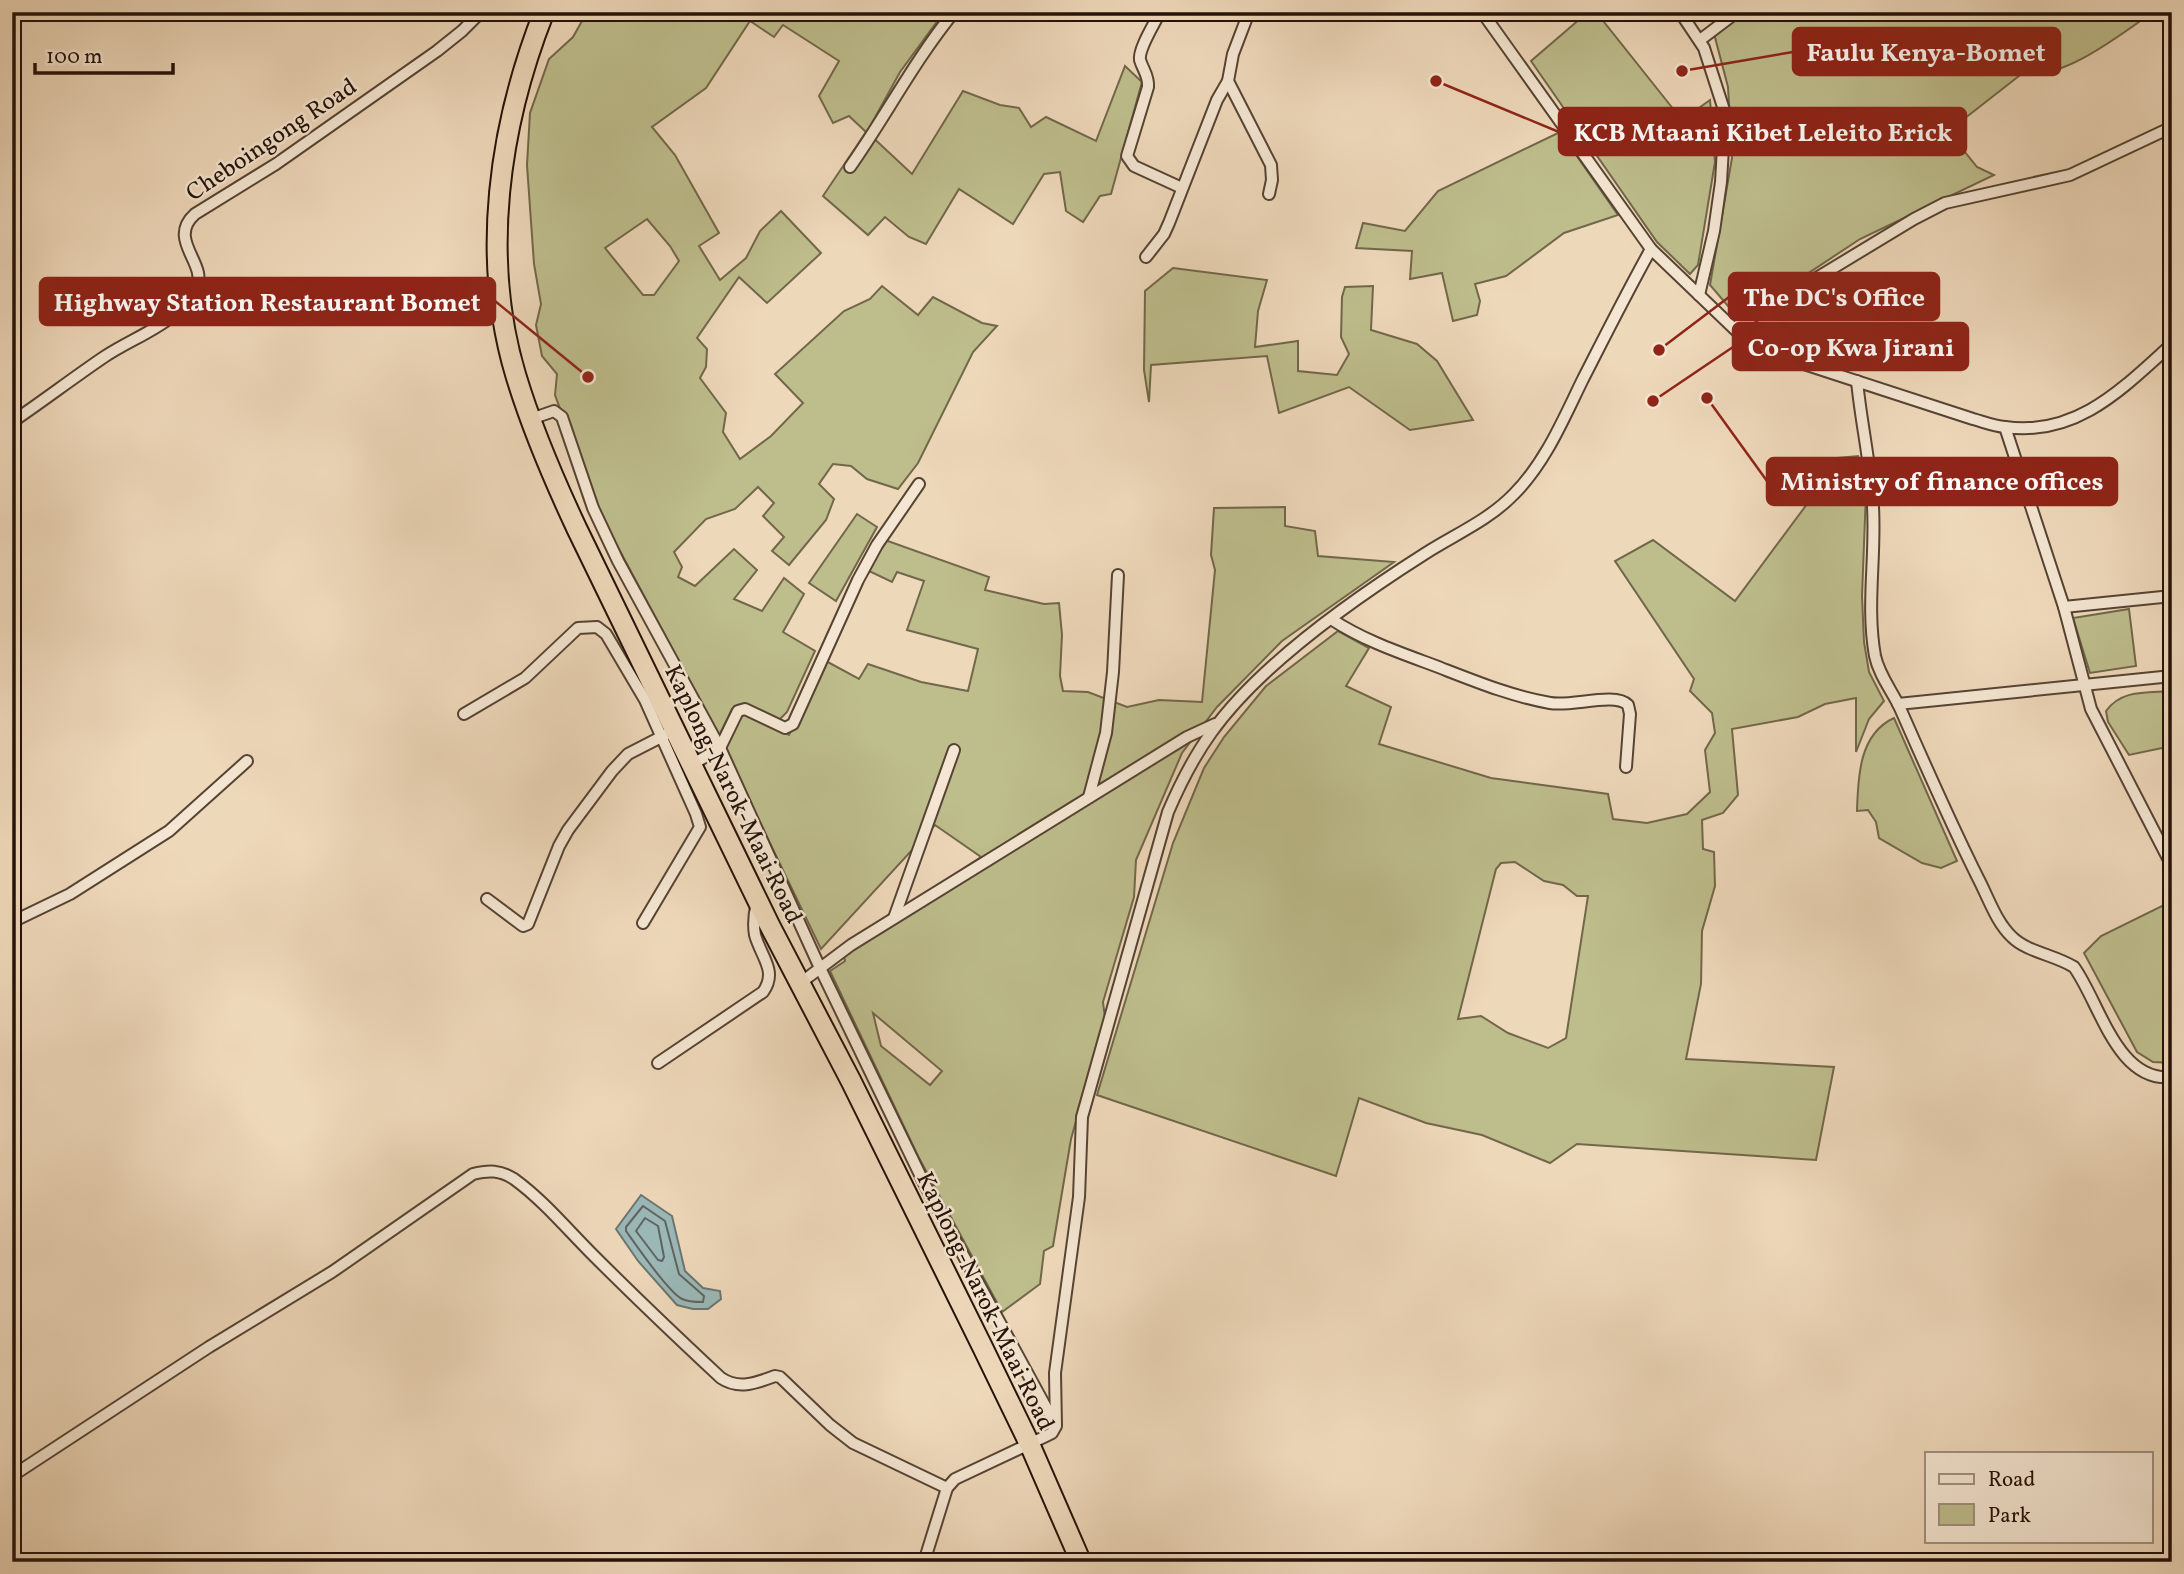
<svg xmlns="http://www.w3.org/2000/svg" width="2184" height="1574" font-family="Vollkorn,serif">
<rect width="100%" height="100%" fill="#eed8ba"/>
<filter id="stains"><feTurbulence type="fractalNoise" baseFrequency=".00286" numOctaves="4"/><feColorMatrix values="0 0 0 0 .2 0 0 0 0 .09 0 0 0 0 .02 0 0 0 .5 -.17"/></filter>
<radialGradient id="worn" r=".72"><stop offset=".6" stop-color="#630" stop-opacity="0"/><stop offset="1" stop-color="#630" stop-opacity=".3"/></radialGradient>
<g fill="#bebd8c" stroke="#71674a" stroke-width="2" fill-rule="evenodd">
<path d="M587,12H944L900,72L867,132L912,174L963,91L1000,105L1019,108L1031,127L1046,117L1096,141L1125,66L1142,82L1111,194L1100,196L1083,222L1066,211L1060,172L1044,174L1013,224L959,189L926,244L909,237L885,217L868,235L823,196L866,132L849,116L833,123L819,96L839,61L783,25L774,37L750,21L706,88L652,127L675,155L719,233L699,246L720,280L746,258L760,231L781,211L821,253L767,303L739,277L697,338L707,349L706,367L700,378L726,413L723,432L740,459L771,436L803,403L775,374L844,311L870,299L882,286L918,315L933,297L982,323L997,326L973,352L918,463L898,489L867,479L851,466L833,464L819,484L834,499L826,520L789,565L772,551L784,537L763,516L774,503L758,487L735,509L706,519L674,552L682,567L678,577L695,586L734,549L757,570L734,599L762,611L784,578L804,594L783,632L815,651L787,712L779,720L742,705L732,709L719,736L597,508L555,395L557,374L542,356L536,325L541,304L534,264L527,165L530,113L549,59L573,37ZM647,219L670,246L679,261L654,295H643L605,248Z"/>
<path d="M1588,12H1596L1682,120L1710,100L1715,162L1698,265L1690,274L1657,242L1531,61Z"/>
<path d="M1728,12H2153C2124,32 2060,83 2024,72L1955,126L1953,137L1977,167L1994,175L1860,239L1739,319L1710,285L1732,158L1728,87L1712,26Z"/>
<path d="M1560,132L1618,215L1564,233L1506,276L1475,284L1480,301L1477,315L1453,321L1442,273L1410,279L1412,251L1356,248L1363,223L1405,231L1438,191Z"/>
<path d="M1173,268L1267,280L1258,311L1255,347L1298,341V371L1337,375L1349,354L1341,337L1342,297L1345,287L1373,286L1371,330L1417,344L1437,361L1473,420L1410,430L1349,387L1279,413L1267,356L1151,365L1149,402L1144,370L1145,291Z"/>
<path d="M1858,456L1866,492L1862,596L1864,642L1869,672L1884,701L1869,719L1856,752V698L1825,704L1798,717L1732,729L1738,795L1723,813L1702,820L1703,849L1714,852L1715,886L1702,931L1701,984L1686,1059L1834,1067L1816,1160L1577,1144L1550,1163L1482,1135L1426,1123L1359,1098L1336,1176L1097,1095L1173,843L1204,768L1224,737L1266,686L1338,631L1369,648L1346,686L1391,707L1379,744L1491,778L1608,794L1613,819L1647,823L1687,814L1710,792L1705,750L1715,733L1712,713L1690,691L1694,679L1615,561L1653,540L1735,601L1816,492L1827,459ZM1515,862L1544,881L1563,885L1577,896H1588L1566,1038L1548,1048L1508,1033L1481,1016L1458,1019L1496,869L1501,863Z"/>
<path d="M1285,507V526L1315,531L1318,556L1394,562L1282,641L1217,707L1182,753L1136,860L1134,897L1103,1002L1105,1018L1071,1139L1053,1246L1044,1251L1040,1284L1002,1312L918,1156L830,971L845,961L842,947L981,857L935,825L821,949L724,748L740,716L745,714L789,735L824,660L859,679L868,664L921,682L968,691L978,649L907,630L924,581L897,572L892,582L869,571L885,540L989,577L985,590L1044,604L1059,603L1062,635L1060,676L1063,691L1088,692L1127,707L1159,700L1202,702L1215,570L1211,555L1214,508ZM873,1013L942,1071L930,1085L881,1046Z"/>
<path d="M857,514L877,527L836,601L809,583Z"/>
<path d="M2129,609L2136,666L2090,673L2073,618Z"/>
<path d="M2172,691V746L2129,755L2108,722L2106,711C2122,689 2147,693 2172,691Z"/>
<path d="M1894,718L1957,861L1941,868L1922,863L1879,838L1876,822L1868,810L1857,811C1858,777 1859,734 1894,718Z"/>
<path d="M2172,901V1063L2153,1062L2137,1052L2084,953L2101,936Z"/>
</g>
<path fill="#9bb8b7" stroke="#6b7571" stroke-width="2" d="M641,1195L672,1216L685,1271L703,1288L720,1291L721,1299L708,1309H693L677,1305L638,1261L616,1229Z"/>
<g fill="none" stroke-linecap="round" stroke-linejoin="round">
<g stroke="#606460" stroke-width="2">
<path d="M643,1206L665,1221L679,1274L704,1296L703,1302C697,1302 688,1302 682,1299C668,1292 636,1245 626,1231V1227Z"/>
<path d="M645,1218L658,1226L664,1257L662,1261L658,1260L636,1231Z"/>
</g>
<g stroke="#564334" stroke-width="14">
<g id="street">
<path d="M1160,12C1155,23 1138,49 1140,60C1143,70 1149,76 1148,87L1127,156L1134,166L1182,188"/>
<path d="M1249,12L1233,54L1228,81L1271,165L1272,180L1269,194"/>
<path d="M1482,12L1651,249L1749,343L1761,350L1973,419C1984,422 1994,426 2005,427C2077,437 2123,388 2172,344"/>
<path d="M1680,12L1704,48L1725,113L1721,182L1714,231L1699,295"/>
<path d="M1700,40L1737,12"/>
<path d="M850,167C886,116 914,61 954,12"/>
<path d="M1146,257L1164,234L1169,223L1217,100L1228,81"/>
<path d="M1734,328L1914,219L1945,203L2070,175L2172,127"/>
<path d="M1857,381C1861,423 1871,465 1873,507C1876,557 1866,606 1875,656C1879,675 1892,691 1900,708C1925,765 1950,822 1978,878C1988,897 1996,922 2012,937C2027,952 2055,955 2074,967C2100,1003 2117,1083 2172,1077"/>
<path d="M531,419L554,411L562,417L593,508L618,561L720,748L820,968L925,1185L1055,1424"/>
<path d="M12,422C43,401 73,378 104,357C137,335 176,325 196,288C209,264 166,240 195,214L276,164L437,51L462,31L481,12"/>
<path d="M2005,427L2064,607L2091,709L2172,866"/>
<path d="M2064,607L2172,596"/>
<path d="M1331,619C1363,640 1398,652 1433,665C1472,680 1510,696 1550,703C1571,707 1615,692 1628,705L1630,714L1626,767"/>
<path d="M1898,704L2172,676"/>
<path d="M464,714L525,678L578,628L597,627L606,634L645,700L696,814L700,827L643,923"/>
<path d="M693,764L720,748L738,711L745,709L785,728L793,724L858,580L877,545L919,484"/>
<path d="M1089,797L1106,733L1113,672L1118,575"/>
<path d="M487,899L523,926L528,924L559,846L568,830L612,771L628,754L665,735"/>
<path d="M894,918L954,750"/>
<path d="M12,922L70,894L169,831L247,761"/>
<path d="M799,984L851,945L1187,737L1215,724"/>
<path d="M658,1063L763,992C778,971 761,957 755,935C753,923 754,914 757,903"/>
<path d="M12,1476L209,1347L332,1272L473,1174C489,1170 500,1170 514,1179C543,1200 567,1229 592,1254C634,1296 677,1337 721,1378C739,1390 756,1383 775,1376L780,1377L830,1425L853,1443L947,1488"/>
<path d="M924,1562L947,1488L955,1479L1044,1437L1052,1433L1056,1426L1055,1373L1079,1197L1082,1117L1168,812C1180,784 1193,758 1211,733C1260,664 1355,598 1426,553C1456,534 1489,520 1514,494C1545,463 1563,420 1582,381C1605,336 1627,292 1651,249"/>
</g>
</g>
<g stroke="#241108" stroke-width="23">
<path id="highway" d="M544,12C499,126 480,257 516,376C532,429 554,480 577,529L770,926L851,1081L982,1346L1030,1445L1081,1562"/>
</g>
<use href="#street" stroke="#f4e6d2" stroke-width="10"/>
<use href="#highway" stroke="#eed8ba" stroke-width="19"/>
</g>
<g text-anchor="middle" stroke-width="5" stroke-linejoin="round" paint-order="stroke">
<g font-size="24" fill="#241108" stroke="#f4e6d2">
<text transform="translate(271 139) rotate(-34)" y="8">Cheboingong Road</text>
<text transform="translate(734 794) rotate(64)" y="8">Kaplong-Narok-Maai Road</text>
<text transform="translate(986 1301) rotate(64)" y="8">Kaplong-Narok-Maai Road</text>
</g>
</g>
<path fill="none" stroke="#8f2418" stroke-width="2.5" d="M1682 71L1793 52M1436 81L1559 132M1659 350L1729 297M588 377L495 301M1653 401L1733 347M1707 398L1767 481"/>
<g fill="#8f2418" stroke="#f4e6d2" stroke-width="2.5">
<circle cx="1682" cy="71" r="7"/>
<circle cx="1436" cy="81" r="7"/>
<circle cx="1659" cy="350" r="7"/>
<circle cx="588" cy="377" r="7"/>
<circle cx="1653" cy="401" r="7"/>
<circle cx="1707" cy="398" r="7"/>
</g>
<g fill="#8f2418" stroke="#8f2418" stroke-width="2.5">
<rect x="1793" y="28" width="267" height="47" rx="7"/>
<rect x="1559" y="108" width="407" height="47" rx="7"/>
<rect x="1729" y="273" width="210" height="47" rx="7"/>
<rect x="40" y="278" width="455" height="47" rx="7"/>
<rect x="1733" y="323" width="235" height="47" rx="7"/>
<rect x="1767" y="458" width="350" height="47" rx="7"/>
</g>
<g font-size="26" text-anchor="middle" font-weight="bold" fill="#fff">
<text x="1926" y="61">Faulu Kenya-Bomet</text>
<text x="1763" y="141">KCB Mtaani Kibet Leleito Erick</text>
<text x="1834" y="306">The DC's Office</text>
<text x="267" y="311">Highway Station Restaurant Bomet</text>
<text x="1851" y="356">Co-op Kwa Jirani</text>
<text x="1942" y="490">Ministry of finance offices</text>
</g>
<rect width="2184" height="1574" fill="none" stroke="#eed8ba" stroke-width="42"/>
<rect x="14" y="14" width="2156" height="1546" fill="none" stroke="#241108" stroke-width="3.5"/>
<rect x="21" y="21" width="2142" height="1532" fill="none" stroke="#241108" stroke-width="2"/>
<rect x="1925" y="1452" width="228" height="91" fill="#f4e6d2" stroke="#a19181" stroke-width="2"/>
<rect x="1939" y="1474" width="35" height="10" fill="#f4e6d2" stroke="#a19181" stroke-width="2"/>
<text x="1988" y="1486" font-size="21" fill="#241108">Road</text>
<rect x="1939" y="1504" width="35" height="21" fill="#bebd8c" stroke="#a19181" stroke-width="2"/>
<text x="1988" y="1522" font-size="21" fill="#241108">Park</text>
<path d="M35 63v10h138v-10" fill="none" stroke="#241108" stroke-width="3.5"/>
<text x="46" y="63" font-size="21" fill="#241108" stroke="#f4e6d2" stroke-width="5" paint-order="stroke">100 m</text>
<rect width="100%" height="100%" filter="url(#stains)"/>
<rect width="100%" height="100%" fill="url(#worn)"/>
</svg>
